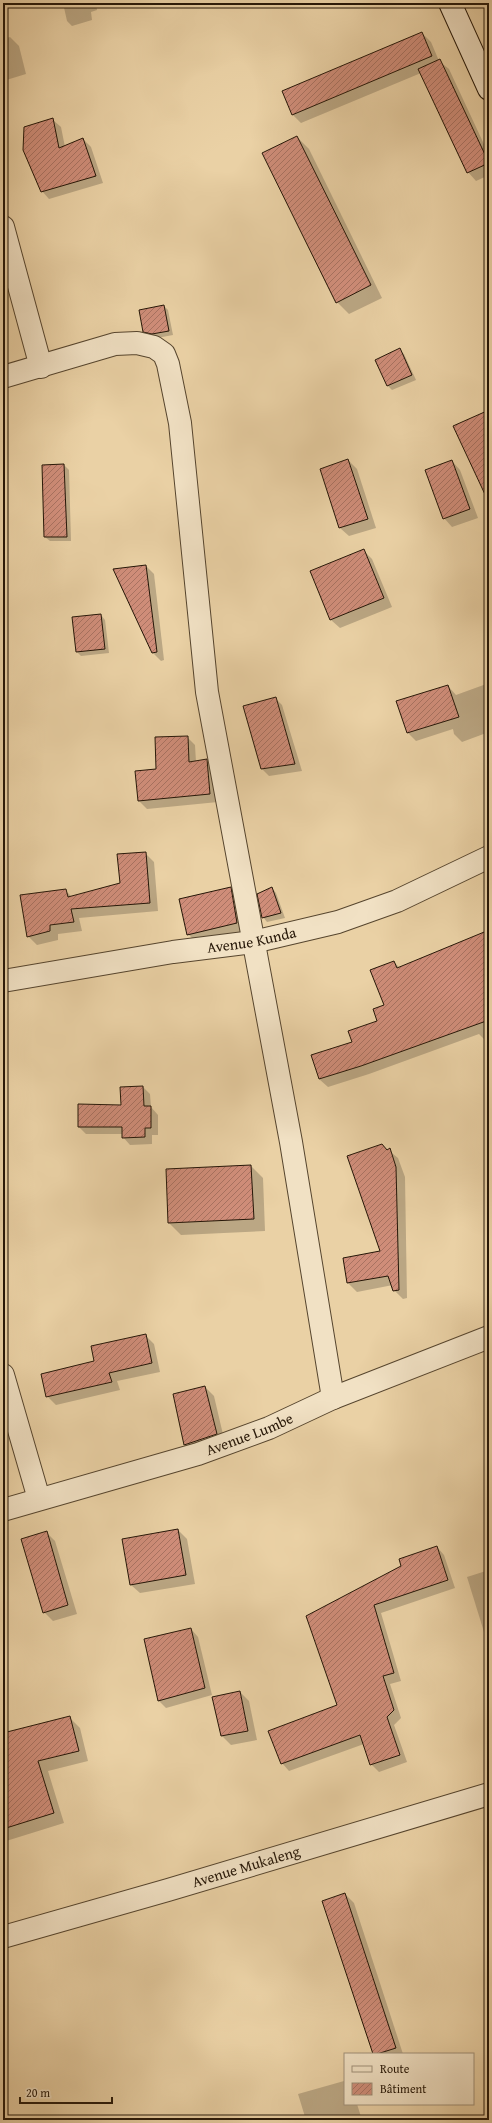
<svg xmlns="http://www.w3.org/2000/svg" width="492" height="2123" font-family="'Gentium Book Plus',serif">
<defs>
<pattern id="building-hatch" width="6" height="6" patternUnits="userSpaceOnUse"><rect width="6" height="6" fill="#cf8d79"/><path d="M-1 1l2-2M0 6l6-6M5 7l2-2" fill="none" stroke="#a87261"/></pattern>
</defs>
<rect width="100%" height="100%" fill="#ead1a5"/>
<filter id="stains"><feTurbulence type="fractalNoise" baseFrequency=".005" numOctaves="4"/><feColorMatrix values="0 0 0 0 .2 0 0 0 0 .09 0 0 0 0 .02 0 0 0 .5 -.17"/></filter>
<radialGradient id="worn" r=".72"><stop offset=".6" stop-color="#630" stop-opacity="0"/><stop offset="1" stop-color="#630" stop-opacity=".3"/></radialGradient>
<g fill="#0003">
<path d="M63,3H96L97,10L91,12L92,20L72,26L67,21Z"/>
<path d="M422,33L431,42L439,61L449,69L489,155V175L476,181L468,172L421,73L301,123L292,114Z"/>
<path d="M10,37L19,46L26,74L3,81V39Z"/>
<path d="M53,120L61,127L65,147L83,139L91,147L103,183L49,199L42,191Z"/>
<path d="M297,137L309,149L382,298L349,314L337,302Z"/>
<path d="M164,306L168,310L173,335L157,338L149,336L144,331Z"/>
<path d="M399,350L404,354L416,380L392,390L388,386L376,361Z"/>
<path d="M348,460L357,469L376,528L349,536L340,528Z"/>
<path d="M452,461L460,470L478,518L452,527L444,518Z"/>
<path d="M64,465L69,470L71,541H50L45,537Z"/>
<path d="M363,550L372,559L392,607L340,628L331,620L311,571Z"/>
<path d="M146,566L154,574L164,660L161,661L153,653Z"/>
<path d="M101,615L105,620L109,653L81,656L77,652Z"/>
<path d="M489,683V723L486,724L489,732L462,742L454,734L453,729L416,741L408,733L448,686L456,695Z"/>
<path d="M275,698L282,705L302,771L269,776L262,769L244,707Z"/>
<path d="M187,737L195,745L196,762L206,760L214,768L218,802L147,809L139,801L157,770Z"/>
<path d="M145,853L154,862L158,911L79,918L82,931L58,934V940L37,945L28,936L65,890L72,897L121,884Z"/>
<path d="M230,888L239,897L246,932L197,943L188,934Z"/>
<path d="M272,888L276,893L285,918L267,922L263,917Z"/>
<path d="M489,904V919L484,906Z"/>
<path d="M489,931V1038L485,1040L479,1034L369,1074L328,1087L319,1079L353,1042L379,1022L385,1005L394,962L400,968Z"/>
<path d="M143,1087L150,1094L151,1107L158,1115V1135H152V1144L130,1145L123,1137V1134H86L79,1127L122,1106Z"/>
<path d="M382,1145L398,1158L405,1177L407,1298L403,1299L394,1290L393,1285L357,1292L348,1283L381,1252Z"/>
<path d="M251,1166L263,1178L265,1231L181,1235L169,1223Z"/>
<path d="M145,1335L154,1344L160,1372L117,1381L120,1390L56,1405L47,1396L95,1362Z"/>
<path d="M205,1387L214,1396L225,1443L194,1453L185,1444Z"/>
<path d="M178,1530L187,1539L195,1584L140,1593L131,1585Z"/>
<path d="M46,1532L55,1541L77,1614L53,1621L44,1612Z"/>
<path d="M437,1547L444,1555L455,1588L381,1613L401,1681L390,1684L401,1718L394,1725L407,1762L379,1772L371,1764L364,1744L289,1771L282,1763L339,1705L307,1616Z"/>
<path d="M489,1570V1637L484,1632L467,1577Z"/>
<path d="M191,1629L198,1637L212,1695L166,1708L159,1701Z"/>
<path d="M240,1692L249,1701L257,1740L231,1745L222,1736Z"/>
<path d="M70,1718L80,1728L88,1761L48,1771L64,1823L3,1842V1734Z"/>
<path d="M345,1894L354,1903L403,2054H374Z"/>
<path d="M344,2081L345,2104H357L362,2120H306L298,2094Z"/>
</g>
<g fill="url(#building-hatch)" stroke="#251607">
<path d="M422,32L432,56L292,115L282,91Z"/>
<path d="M440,59L489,163L467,173L418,69Z"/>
<path d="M53,118L59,148L83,138L96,176L41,192L23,150L24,127Z"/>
<path d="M297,136L371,285L336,303L262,153Z"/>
<path d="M164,305L169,331L152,334L143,332L139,310Z"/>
<path d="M400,348L412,375L387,386L375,360Z"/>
<path d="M489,410V503L453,426Z"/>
<path d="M348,459L368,519L339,528L320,469Z"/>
<path d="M452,460L470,509L443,519L425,470Z"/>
<path d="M64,464L67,537H44L42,465Z"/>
<path d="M364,549L384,598L330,620L310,571Z"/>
<path d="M146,565L157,652L152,653L113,569Z"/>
<path d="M101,614L105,649L76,652L72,617Z"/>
<path d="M448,685L459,717L407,733L396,701Z"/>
<path d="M276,697L295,764L261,769L243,706Z"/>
<path d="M188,736L189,762L207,759L210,794L138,801L135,771L156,769L155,737Z"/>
<path d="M146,852L150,903L71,909L74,922L50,925V931L27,937L20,895L66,889L68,897L120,883L117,854Z"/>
<path d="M231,887L237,923L187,935L179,899Z"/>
<path d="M272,887L281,913L262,918L257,894Z"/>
<path d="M489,930V1020L361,1066L319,1079L311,1055L352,1042L348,1031L377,1021L373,1009L384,1005L370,970L394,961L397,968Z"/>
<path d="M143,1086L144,1106H151V1128H145V1137L122,1138V1127H78V1104L121,1105L120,1087Z"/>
<path d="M382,1144L387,1150L390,1148L396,1167L399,1290L393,1291L388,1276L347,1283L343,1258L380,1251L347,1156Z"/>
<path d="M251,1165L254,1219L168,1223L166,1169Z"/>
<path d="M146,1334L152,1363L109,1373L112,1382L46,1397L41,1374L94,1361L91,1346Z"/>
<path d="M205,1386L217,1434L184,1445L173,1394Z"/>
<path d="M178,1529L186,1575L130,1585L122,1539Z"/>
<path d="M47,1531L68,1605L43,1613L21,1539Z"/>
<path d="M437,1546L448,1580L374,1605L394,1673L383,1676L394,1710L387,1717L400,1755L370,1765L360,1735L281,1764L268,1731L337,1705L306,1616L401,1566L399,1559Z"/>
<path d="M191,1628L205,1688L158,1701L144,1639Z"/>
<path d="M240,1691L248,1731L221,1736L212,1697Z"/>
<path d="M70,1716L79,1751L38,1761L54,1813L3,1829V1733Z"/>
<path d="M345,1893L396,2048L377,2054H373L322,1901Z"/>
</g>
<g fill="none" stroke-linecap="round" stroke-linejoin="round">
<g stroke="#56452e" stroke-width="24">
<g id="street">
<path d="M3,227L41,367"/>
<path d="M3,377L115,344L137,343L154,347L164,354L168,364L180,423L207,692L291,1142L333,1398"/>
<path id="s1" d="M3,981L173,952L253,942L338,922L397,901L489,857"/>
<path d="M3,1375L39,1499"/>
<path id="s2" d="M3,1510L198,1454L269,1428L333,1398L489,1337"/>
<path id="s3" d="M3,1937L168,1890L489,1794"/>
</g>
</g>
<g stroke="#251607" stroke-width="24">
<path id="secondary" d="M450,3L489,89"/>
</g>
<use href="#street" stroke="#f1e1c4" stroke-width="22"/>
<use href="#secondary" stroke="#f1e1c4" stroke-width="22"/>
</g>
<g text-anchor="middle" stroke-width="4" stroke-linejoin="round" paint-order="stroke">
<g font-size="15" fill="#251607" stroke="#f1e1c4">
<text dy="5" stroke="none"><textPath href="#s1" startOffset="252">Avenue Kunda</textPath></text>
<text dy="5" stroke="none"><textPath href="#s2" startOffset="258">Avenue Lumbe</textPath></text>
<text dy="5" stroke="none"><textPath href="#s3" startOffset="253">Avenue Mukaleng</textPath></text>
</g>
</g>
<rect width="492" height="2123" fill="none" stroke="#ead1a5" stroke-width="16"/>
<rect x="4" y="4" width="484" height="2115" fill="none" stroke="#251607" stroke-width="2"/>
<rect x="8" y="8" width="476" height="2107" fill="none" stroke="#251607"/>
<rect x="344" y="2053" width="130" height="52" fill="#f1e1c4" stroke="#9f9078"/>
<rect x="352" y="2066" width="20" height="6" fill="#f1e1c4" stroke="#9f9078"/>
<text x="380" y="2073" font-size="12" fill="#251607">Route</text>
<rect x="352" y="2083" width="20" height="12" fill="url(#building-hatch)" stroke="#9f9078"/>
<text x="380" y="2093" font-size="12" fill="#251607">Bâtiment</text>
<path d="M20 2097v6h92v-6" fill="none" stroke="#251607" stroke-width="2"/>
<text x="26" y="2097" font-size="12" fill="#251607" stroke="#f1e1c4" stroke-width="3" paint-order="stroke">20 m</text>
<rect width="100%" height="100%" filter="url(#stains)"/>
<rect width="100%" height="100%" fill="url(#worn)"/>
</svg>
